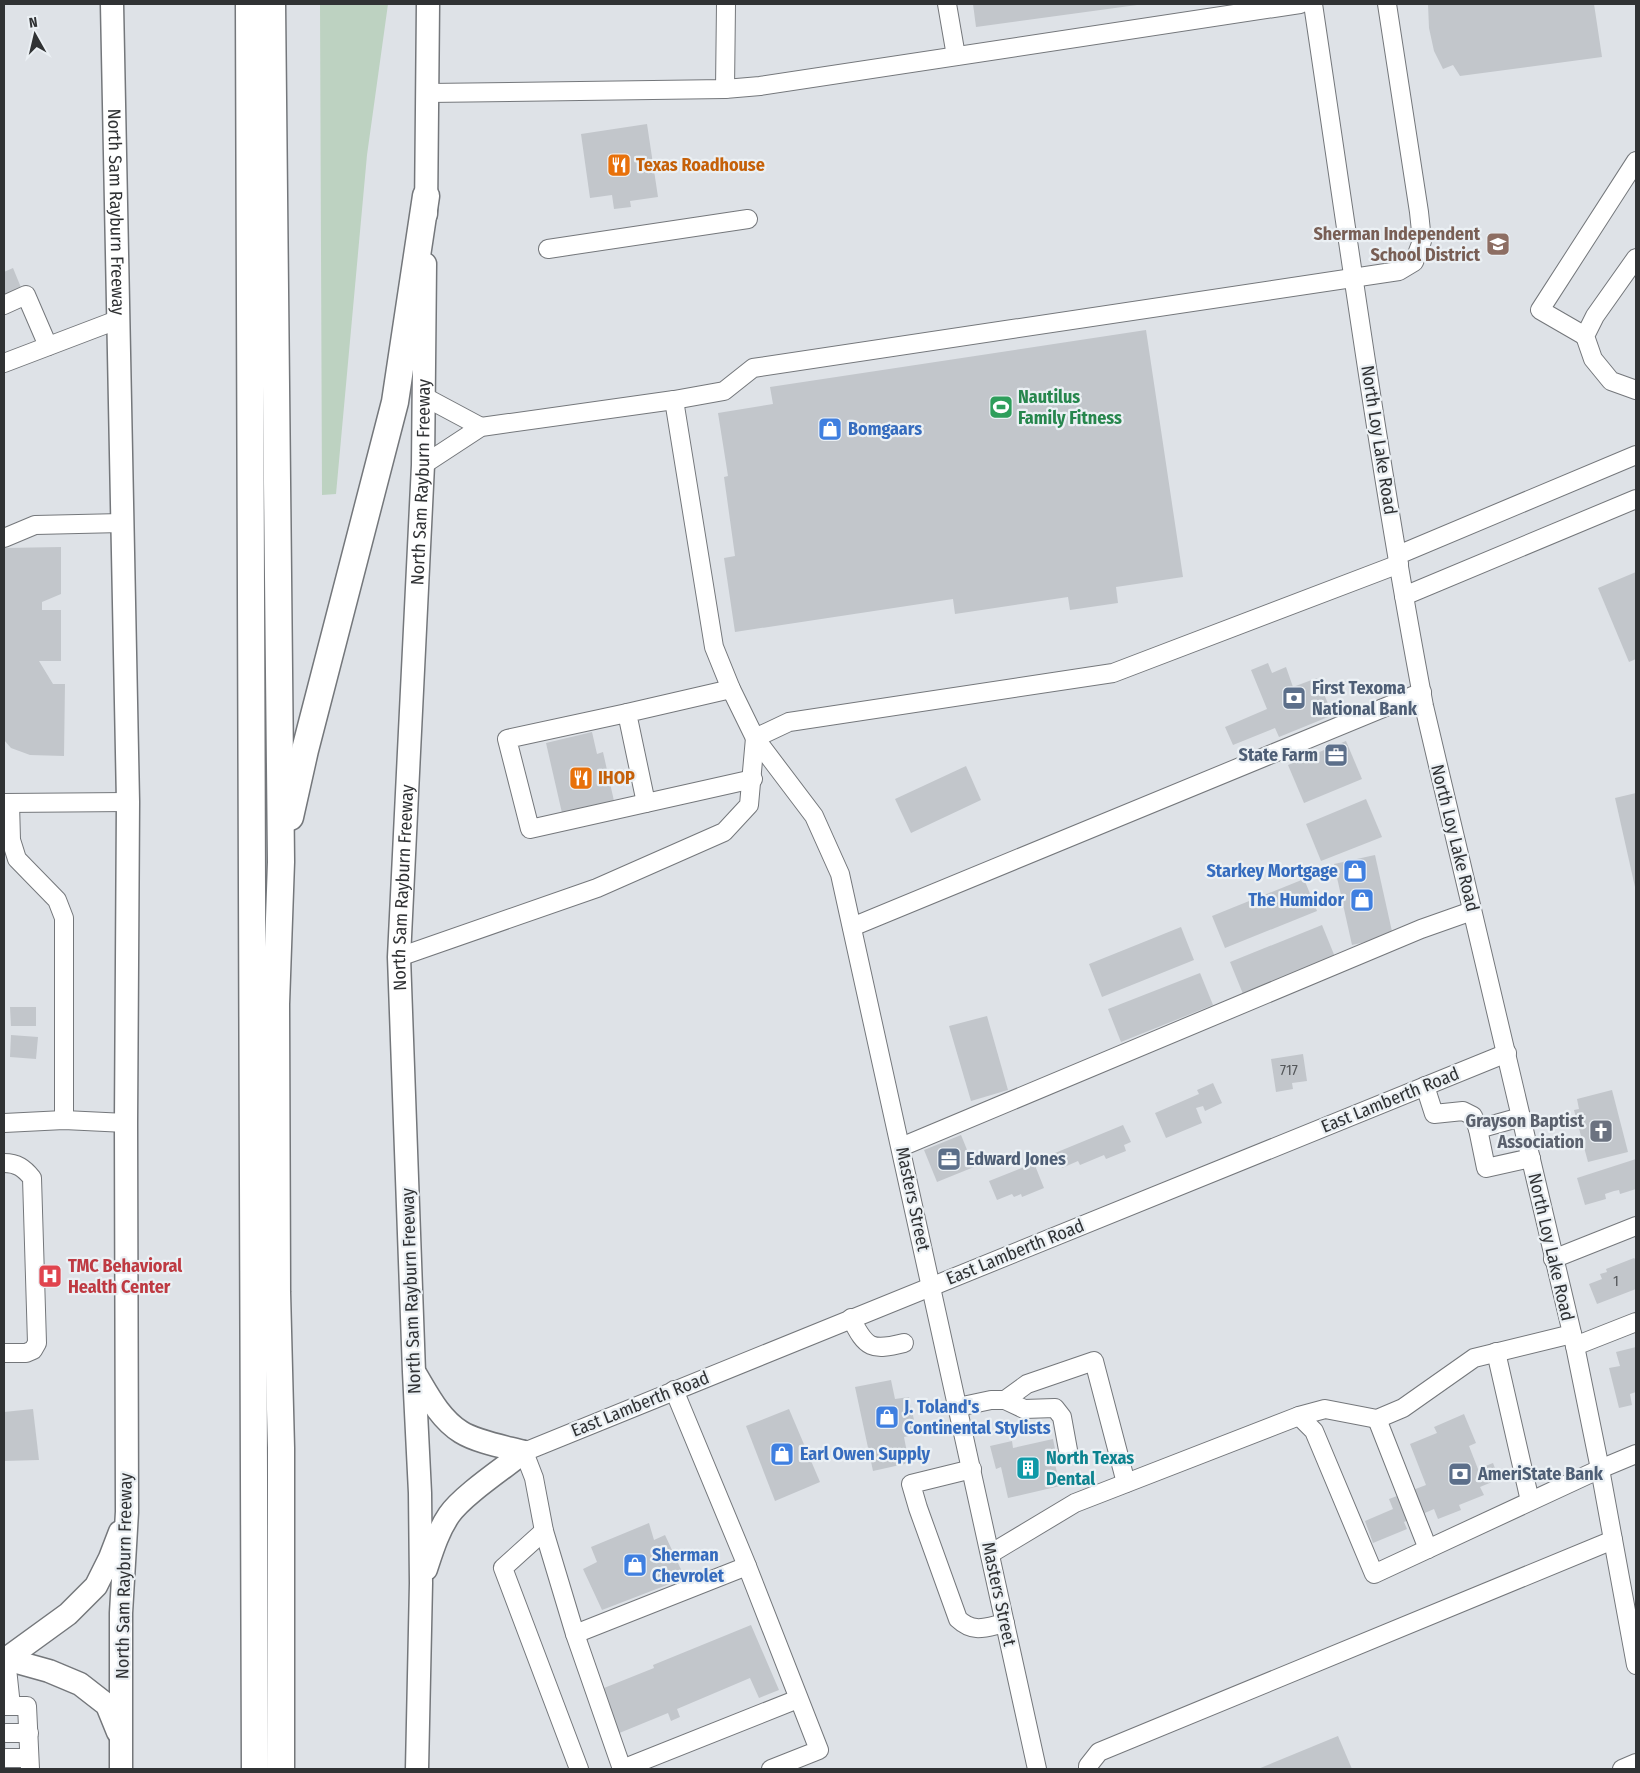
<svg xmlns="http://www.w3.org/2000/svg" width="1640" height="1773" font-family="'Fira Sans Condensed',sans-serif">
<rect width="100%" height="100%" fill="#dee2e7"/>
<path fill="#bdd2c1" d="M320,4H388L367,155L336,494L322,495Z"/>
<g fill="#c2c6cb">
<path d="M973,4H1137V5L976,27Z"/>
<path d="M1428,4H1594L1602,57L1460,76L1453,65L1443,69L1434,51L1429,28Z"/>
<path d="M647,124L658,197L630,201L631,207L614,209L612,195L590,198L581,134Z"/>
<path d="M13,268L22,290L4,297V272Z"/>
<path d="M1146,330L1183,577L1116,587L1118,603L1070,610L1068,597L955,614L953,599L735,632L724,558L735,556L724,477L728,476L718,413L773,404L770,387Z"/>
<path d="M61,547V594L42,602V610H61V661H39L53,684H65L64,756L30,755L11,748L4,740V548Z"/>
<path d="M1636,572V659L1629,662L1598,588Z"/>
<path d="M1268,663L1272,673L1286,667L1293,687L1317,678L1333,715L1279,737L1275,728L1233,745L1225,727L1267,709L1251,670Z"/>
<path d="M592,732L597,754L603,752L614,801L562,813L546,743Z"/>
<path d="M1346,741L1362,779L1304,803L1288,765Z"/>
<path d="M966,766L981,800L911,833L895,799Z"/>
<path d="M1636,793V886L1635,887L1615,798Z"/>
<path d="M1366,799L1382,837L1321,861L1306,824Z"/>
<path d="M1375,855L1393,936L1352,945L1334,864Z"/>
<path d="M1304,879L1317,911L1225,948L1212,916Z"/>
<path d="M1322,925L1335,957L1243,994L1230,962Z"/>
<path d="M1181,927L1194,960L1102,997L1089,964Z"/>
<path d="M1200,973L1213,1005L1121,1042L1108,1009Z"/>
<path d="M10,1007H36V1026H11Z"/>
<path d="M987,1016L1008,1090L971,1101L949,1026Z"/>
<path d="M11,1035L38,1037L36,1059L10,1057Z"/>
<path d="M1303,1054L1307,1081L1292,1083L1293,1089L1276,1092L1271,1059Z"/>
<path d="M1213,1083L1222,1103L1205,1111L1203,1106L1196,1108L1202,1123L1166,1138L1155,1113L1199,1094L1197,1090Z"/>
<path d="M1612,1090L1628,1152L1588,1162L1574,1110L1579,1109L1577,1099Z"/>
<path d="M1123,1125L1131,1142L1124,1145L1126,1151L1106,1159L1104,1155L1080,1165L1078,1161L1062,1168L1055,1153Z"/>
<path d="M961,1135L974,1167L937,1182L924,1150Z"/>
<path d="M1636,1159V1189L1620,1194L1619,1190L1614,1191L1605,1194L1606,1199L1585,1205L1577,1178Z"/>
<path d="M1034,1163L1044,1188L1022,1197L1021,1194L1014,1197L1012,1194L997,1200L989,1181Z"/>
<path d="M1634,1258L1636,1260V1289L1597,1304L1589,1284L1602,1279L1600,1274L1607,1272L1606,1269Z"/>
<path d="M1636,1347V1392L1630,1394L1632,1405L1619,1408L1609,1368L1620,1366L1616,1352Z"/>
<path d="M891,1380L895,1399L909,1397L917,1434L904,1437L909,1463L873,1471L855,1387Z"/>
<path d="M33,1409L39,1460L4,1461V1412Z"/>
<path d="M789,1409L820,1482L775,1501L746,1426Z"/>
<path d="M1464,1414L1476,1443L1469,1446L1478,1469L1493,1463L1499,1479L1480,1487L1484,1495L1459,1505L1461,1510L1438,1519L1434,1509L1404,1522L1407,1529L1373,1543L1365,1521L1393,1509L1389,1499L1426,1485L1410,1444L1437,1433L1434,1427Z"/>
<path d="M1053,1439L1057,1459H1054L1060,1486L1008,1498L1001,1467L996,1469L990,1446L1012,1441L1013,1448Z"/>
<path d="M649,1523L654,1540L665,1535L685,1578L602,1610L583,1569L597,1562L591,1547Z"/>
<path d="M751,1625L779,1690L759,1698L750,1678L677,1709L680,1717L671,1721L668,1713L617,1734L599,1690L654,1668L653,1665Z"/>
<path d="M4,1722H5L6,1769H4Z"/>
<path d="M1338,1736L1352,1769H1258Z"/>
</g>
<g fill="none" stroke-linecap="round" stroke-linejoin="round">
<g stroke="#74777b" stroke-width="20">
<g id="minor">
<path d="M947,4L956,56"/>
<path d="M1313,4C1348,238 1380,474 1424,706L1575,1346L1600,1469L1636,1665"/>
<path d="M725,89L726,4"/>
<path d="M428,93L725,89L760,86L1300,4"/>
<path d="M548,249L748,219"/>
<path d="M1636,258L1595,316L1585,336L1593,359L1611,381L1636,390"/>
<path d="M4,305L26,295L48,346"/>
<path d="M1585,336L1540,310L1636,161"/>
<path d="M4,363L117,320"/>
<path d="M423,396L481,427"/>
<path d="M674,400L714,647L731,689L755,738L789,722L1113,673L1399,564"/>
<path d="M423,465L481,427L674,400L724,391L753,368L1399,271L1414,262L1422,241L1419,212L1387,4"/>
<path d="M4,538L35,525L122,523"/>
<path d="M1398,555L1636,455"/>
<path d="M1404,596L1636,499"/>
<path d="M731,689L627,713L646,803L753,779"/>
<path d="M627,713L507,739L530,829L646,803"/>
<path d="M755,738L814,816L840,874L1037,1769"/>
<path d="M4,803L128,802"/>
<path d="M10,803L11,840L17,859L57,900L64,918V1120"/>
<path d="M852,927L1422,692"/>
<path d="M399,957L597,888L724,832L749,805L755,738"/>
<path d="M1425,1086L1434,1114L1463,1111L1473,1116L1478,1129"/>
<path d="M1521,1117L1478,1129L1486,1168L1531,1158"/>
<path d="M4,1123L64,1120L126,1123"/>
<path d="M901,1147L1421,929L1472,911"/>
<path d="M4,1163C17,1163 24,1168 32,1178L37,1343L33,1350L26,1353H4"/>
<path d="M1553,1259L1636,1226"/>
<path d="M851,1318C866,1349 872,1351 904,1343"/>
<path d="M1575,1346L1636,1322"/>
<path d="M1496,1352L1530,1501"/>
<path d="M674,1390L745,1561L819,1750L771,1769"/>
<path d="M1005,1400L1027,1384L1094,1361L1126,1483"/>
<path d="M958,1407L991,1400H1005L1024,1409L1055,1408L1062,1417L1068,1450"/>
<path d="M1299,1416L1325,1409L1377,1419L1403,1408L1474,1358L1572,1334"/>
<path d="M1377,1419L1428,1549"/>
<path d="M972,1469L911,1484L918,1508L958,1619C974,1634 986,1627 1005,1623"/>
<path d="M544,1531L503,1568L579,1769"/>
<path d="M990,1554L1075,1503L1299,1416L1314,1431L1374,1574L1600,1469L1636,1454"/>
<path d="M575,1634L747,1566"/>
<path d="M4,1659H6L11,1706"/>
<path d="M4,1706H27L30,1769"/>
<path d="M6,1733H29"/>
<path d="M6,1758H29"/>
<path d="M622,1769L575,1634L544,1531L534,1478L524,1452L1507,1053"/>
<path d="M622,1769L798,1699"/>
<path d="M1088,1769V1766L1099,1752L1613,1540"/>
<path d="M1622,1769L1636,1763"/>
</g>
</g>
<g stroke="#74777b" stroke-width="25">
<g id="major">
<path id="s1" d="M112,4L128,802L126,1123L127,1512L121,1613V1769"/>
<path d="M426,214L428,4"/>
<path d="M416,1375C428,1395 440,1419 461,1432C477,1442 505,1447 524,1452"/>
<path d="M426,1569C432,1551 438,1531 449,1515C463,1495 504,1468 524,1452"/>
<path d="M6,1659L68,1614L96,1586L110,1558L120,1532"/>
<path d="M6,1659L49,1671L80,1684L107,1705L118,1732"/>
<path id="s2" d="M417,1769L421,1583L420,1493L414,1372L399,957L423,465L425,264"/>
</g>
</g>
<g stroke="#74777b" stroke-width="29">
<g id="highway">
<path d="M249,4L255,1769"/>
<path d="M272,4L281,862L276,1004L277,1292L281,1448V1769"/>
<path d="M290,817L305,750L395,402L426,196"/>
</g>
</g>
<use href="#minor" stroke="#fff" stroke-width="18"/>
<use href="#major" stroke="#fff" stroke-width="22"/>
<use href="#highway" stroke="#fff" stroke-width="26"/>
</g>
<defs>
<g id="restaurant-square" transform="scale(1.25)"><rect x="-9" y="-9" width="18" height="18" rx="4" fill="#e8710a" stroke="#ebf0f4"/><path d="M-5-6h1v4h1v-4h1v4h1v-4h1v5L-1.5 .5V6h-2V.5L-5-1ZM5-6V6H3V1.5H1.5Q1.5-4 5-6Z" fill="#fff"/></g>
<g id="school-square" transform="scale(1.25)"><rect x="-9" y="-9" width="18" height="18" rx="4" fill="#8d6e63" stroke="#ebf0f4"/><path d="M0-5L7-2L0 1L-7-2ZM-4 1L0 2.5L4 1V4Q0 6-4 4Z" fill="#fff"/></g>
<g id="stadium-square" transform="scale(1.25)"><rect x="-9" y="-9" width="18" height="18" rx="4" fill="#2e9e5b" stroke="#ebf0f4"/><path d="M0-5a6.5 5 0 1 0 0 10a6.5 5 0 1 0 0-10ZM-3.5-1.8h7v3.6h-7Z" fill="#fff"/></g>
<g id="shop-square" transform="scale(1.25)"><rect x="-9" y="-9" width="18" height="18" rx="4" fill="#3f7fe0" stroke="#ebf0f4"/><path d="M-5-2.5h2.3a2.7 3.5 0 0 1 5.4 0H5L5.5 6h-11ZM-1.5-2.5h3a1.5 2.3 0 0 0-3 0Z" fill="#fff"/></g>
<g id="bank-square" transform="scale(1.25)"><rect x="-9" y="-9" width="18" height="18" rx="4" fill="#5c6f8a" stroke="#ebf0f4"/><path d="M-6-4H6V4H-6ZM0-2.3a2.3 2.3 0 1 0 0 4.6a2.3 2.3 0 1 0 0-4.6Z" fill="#fff"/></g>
<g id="office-square" transform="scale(1.25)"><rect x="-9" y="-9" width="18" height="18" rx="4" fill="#5c6f8a" stroke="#ebf0f4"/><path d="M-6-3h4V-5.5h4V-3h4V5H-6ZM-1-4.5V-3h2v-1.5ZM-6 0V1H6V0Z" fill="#fff"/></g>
<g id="church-square" transform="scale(1.25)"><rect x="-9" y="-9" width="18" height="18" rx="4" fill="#6b7280" stroke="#ebf0f4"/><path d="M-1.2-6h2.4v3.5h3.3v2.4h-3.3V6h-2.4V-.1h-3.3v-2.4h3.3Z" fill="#fff"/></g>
<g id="hospital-square" transform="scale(1.25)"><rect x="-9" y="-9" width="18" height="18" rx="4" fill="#e0444e" stroke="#ebf0f4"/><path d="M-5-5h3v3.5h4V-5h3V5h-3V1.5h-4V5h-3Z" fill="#fff"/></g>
<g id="building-square" transform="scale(1.25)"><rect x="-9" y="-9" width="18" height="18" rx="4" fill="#0f9aa8" stroke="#ebf0f4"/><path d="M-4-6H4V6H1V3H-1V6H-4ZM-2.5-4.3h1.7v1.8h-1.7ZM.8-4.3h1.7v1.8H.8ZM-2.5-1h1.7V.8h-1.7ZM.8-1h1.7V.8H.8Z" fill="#fff"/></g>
</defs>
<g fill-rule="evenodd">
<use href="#restaurant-square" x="619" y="165"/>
<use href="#school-square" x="1498" y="244"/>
<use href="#stadium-square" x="1001" y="407"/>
<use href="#shop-square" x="830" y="429"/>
<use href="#bank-square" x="1294" y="698"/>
<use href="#office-square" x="1336" y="755"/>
<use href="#restaurant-square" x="581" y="778"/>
<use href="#shop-square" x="1355" y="871"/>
<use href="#shop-square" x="1362" y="900"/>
<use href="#church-square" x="1601" y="1131"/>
<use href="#office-square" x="949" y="1159"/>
<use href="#hospital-square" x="50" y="1276"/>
<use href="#shop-square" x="887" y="1417"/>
<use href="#shop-square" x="782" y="1454"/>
<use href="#building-square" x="1028" y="1468"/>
<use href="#bank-square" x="1460" y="1474"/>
<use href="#shop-square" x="635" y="1565"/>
</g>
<g text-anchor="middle" stroke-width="4.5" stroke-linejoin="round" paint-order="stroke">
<g font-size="15" fill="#54575a">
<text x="1289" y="1075">717</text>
<text x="1616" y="1286">1</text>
</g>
<g font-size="18" font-weight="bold" fill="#c56008" stroke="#ebf0f4" text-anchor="start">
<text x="636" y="171">Texas Roadhouse</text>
<text x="598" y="784">IHOP</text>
</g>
<g font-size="18" fill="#303234" stroke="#ebf0f4">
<text dy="6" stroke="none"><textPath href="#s1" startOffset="208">North Sam Rayburn Freeway</textPath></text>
<text transform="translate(1379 440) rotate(81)" y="6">North Loy Lake Road</text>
<text dy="6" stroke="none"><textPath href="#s2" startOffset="1288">North Sam Rayburn Freeway</textPath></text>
<text transform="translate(1455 838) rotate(76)" y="6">North Loy Lake Road</text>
<text dy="6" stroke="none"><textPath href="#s2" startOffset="882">North Sam Rayburn Freeway</textPath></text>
<text transform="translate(1390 1100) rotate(-22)" y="6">East Lamberth Road</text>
<text transform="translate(913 1199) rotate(78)" y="6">Masters Street</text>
<text transform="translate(1551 1247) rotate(77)" y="6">North Loy Lake Road</text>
<text transform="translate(1015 1252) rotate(-22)" y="6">East Lamberth Road</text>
<text transform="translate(411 1291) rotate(-92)" y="6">North Sam Rayburn Freeway</text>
<text transform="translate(640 1404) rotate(-22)" y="6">East Lamberth Road</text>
<text transform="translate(124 1576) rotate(-89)" y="6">North Sam Rayburn Freeway</text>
<text transform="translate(999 1594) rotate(78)" y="6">Masters Street</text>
</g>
<g font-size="18" font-weight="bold" fill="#785e54" stroke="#ebf0f4" text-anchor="end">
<text x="1480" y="240">Sherman Independent<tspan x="1480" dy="21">School District</tspan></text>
</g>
<g font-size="18" font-weight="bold" fill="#27864d" stroke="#ebf0f4" text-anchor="start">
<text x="1018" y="403">Nautilus<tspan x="1018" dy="21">Family Fitness</tspan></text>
</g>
<g font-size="18" font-weight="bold" fill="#366cbe" stroke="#ebf0f4" text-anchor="start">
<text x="848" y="435">Bomgaars</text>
<text x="1338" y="877" text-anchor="end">Starkey Mortgage</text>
<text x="1344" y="906" text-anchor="end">The Humidor</text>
<text x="904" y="1413">J. Toland's<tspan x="904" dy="21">Continental Stylists</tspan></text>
<text x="800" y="1460">Earl Owen Supply</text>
<text x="652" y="1561">Sherman<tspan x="652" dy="21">Chevrolet</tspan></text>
</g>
<g font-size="18" font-weight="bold" fill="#4e5e75" stroke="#ebf0f4" text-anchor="start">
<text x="1312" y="694">First Texoma<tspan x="1312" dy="21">National Bank</tspan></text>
<text x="1318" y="761" text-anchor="end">State Farm</text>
<text x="966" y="1165">Edward Jones</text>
<text x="1478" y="1480">AmeriState Bank</text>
</g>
<g font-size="18" font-weight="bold" fill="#5b616d" stroke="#ebf0f4" text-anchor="end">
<text x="1584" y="1127">Grayson Baptist<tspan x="1584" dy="21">Association</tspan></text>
</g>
<g font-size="18" font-weight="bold" fill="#be3a42" stroke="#ebf0f4" text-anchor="start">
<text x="68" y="1272">TMC Behavioral<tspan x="68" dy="21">Health Center</tspan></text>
</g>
<g font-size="18" font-weight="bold" fill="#0d838f" stroke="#ebf0f4" text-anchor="start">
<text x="1046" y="1464">North Texas<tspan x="1046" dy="21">Dental</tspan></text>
</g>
</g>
<rect width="1640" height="1773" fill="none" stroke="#303234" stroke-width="10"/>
<g transform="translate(35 35) rotate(352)" stroke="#ebf0f4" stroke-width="4" paint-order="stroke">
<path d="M0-4L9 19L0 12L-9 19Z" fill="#303234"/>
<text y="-8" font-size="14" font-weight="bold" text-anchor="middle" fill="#303234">N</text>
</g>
</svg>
